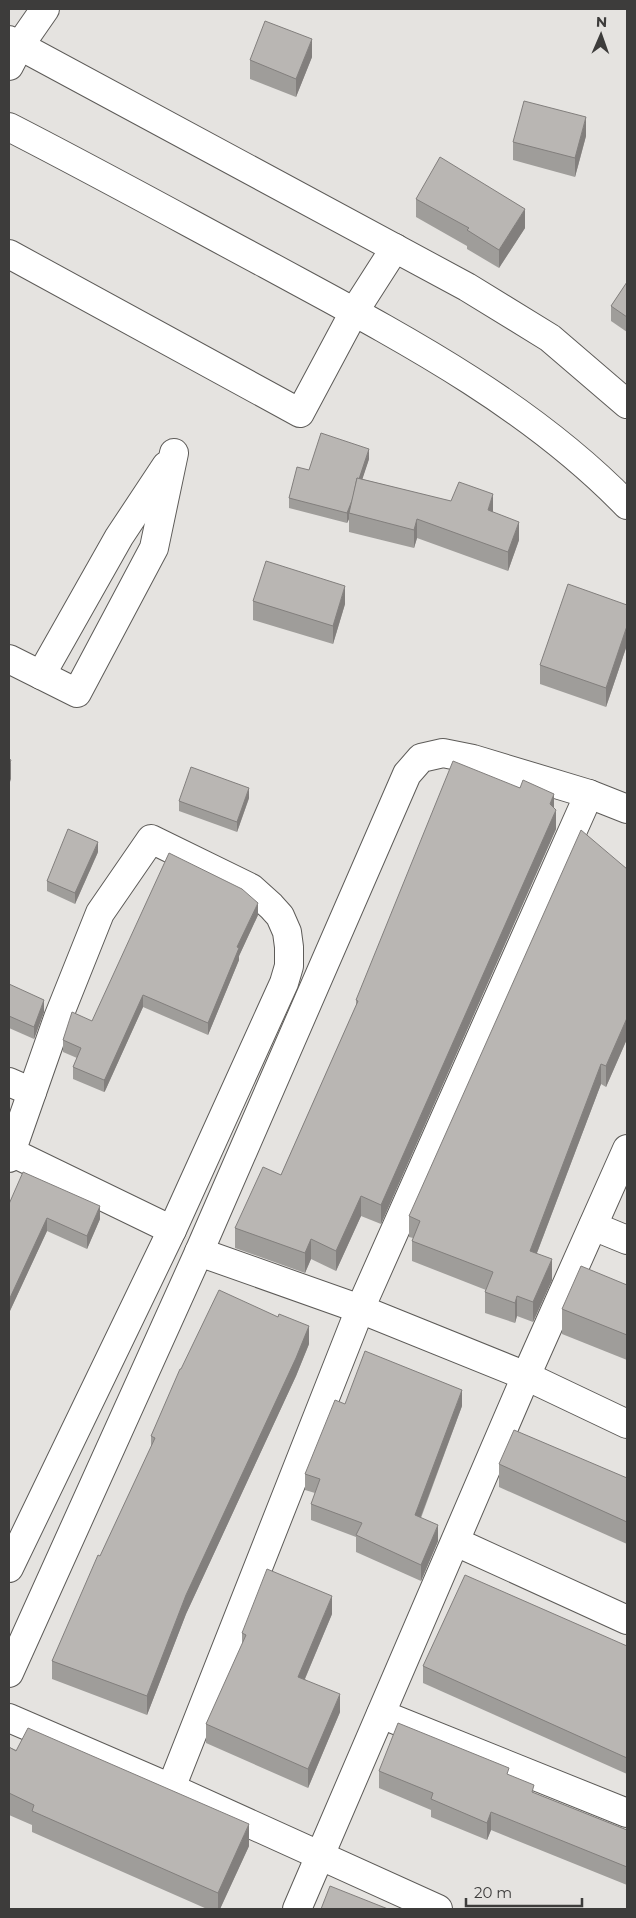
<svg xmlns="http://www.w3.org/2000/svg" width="636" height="1918" font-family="Montserrat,sans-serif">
<rect width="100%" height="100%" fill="#e5e3e0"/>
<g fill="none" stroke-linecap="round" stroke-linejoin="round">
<g stroke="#5d5b58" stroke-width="30">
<g id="street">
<path d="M9,40L467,287L550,338L627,404"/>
<path d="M9,66L20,45L45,9"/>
<path d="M9,127C95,171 180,218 266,264C393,333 525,400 627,505"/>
<path d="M9,254L300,413L354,312L395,248"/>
<path d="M9,659L77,693L154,548L174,453"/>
<path d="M41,675L119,537L166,466"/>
<path d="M9,1082L32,1092"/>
<path d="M9,1151L172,1230"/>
<path d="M9,1158L58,1018L100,913L151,839L251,888L271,906L280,916L287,932L289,947V966L284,983L172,1230L9,1568"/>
<path d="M593,1226L627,1240"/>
<path d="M199,1252L360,1309L526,1376L627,1424"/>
<path d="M456,1542L627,1620"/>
<path d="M9,1673L199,1252L407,774L421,758L443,753L473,759L589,794L627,809"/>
<path d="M381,1714L627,1813"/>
<path d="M9,1718L171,1788L360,1309L589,794"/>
<path d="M171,1788L438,1909"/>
<path d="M297,1909L526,1376L627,1149"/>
</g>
</g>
<use href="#street" stroke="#fff" stroke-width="28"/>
</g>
<g fill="#9f9d9a">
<path d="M312,57L296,97L250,79V60Z"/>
<path d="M586,136L575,177L513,160V142Z"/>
<path d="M416,199L525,228L499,268L467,249V246L416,217Z"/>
<path d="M627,282V332L611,321V306Z"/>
<path d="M369,459L362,479L493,512L519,540L508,571L417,538L414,548L349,532V519L347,523L289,508V498L309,470Z"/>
<path d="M253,601L345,604L333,644L253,620Z"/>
<path d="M627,605V645L606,707L540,684V665Z"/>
<path d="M249,798L237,832L179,811V801Z"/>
<path d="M554,808L556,829L381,1224L361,1216L336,1271L311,1259L305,1273L235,1248V1228L281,1175L356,1006V1000Z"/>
<path d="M98,852L75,904L47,891V881Z"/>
<path d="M627,869V1039L606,1087L601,1084L537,1253L552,1280L533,1322L517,1316L515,1323L485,1313V1292L486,1290L412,1261V1241L413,1238L409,1237V1216Z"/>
<path d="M258,915L239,956V960L208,1035L143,1007L105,1091L104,1092L73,1079V1067L77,1058L63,1052V1040Z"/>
<path d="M9,984L44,1012L34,1039L9,1028Z"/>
<path d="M9,1204L100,1219L87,1249L47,1231L9,1313Z"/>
<path d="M627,1285V1360L562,1334V1309Z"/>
<path d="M309,1344L296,1376L186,1614L147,1715L52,1679V1661L151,1447V1436L181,1369Z"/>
<path d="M462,1406L421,1518L438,1541L421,1581L356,1552V1537L311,1520V1504L315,1493L305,1490V1474Z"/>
<path d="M499,1464L627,1478V1544L499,1487Z"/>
<path d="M332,1614L305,1679L340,1712L308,1788L206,1743V1724L242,1646V1633Z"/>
<path d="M627,1646V1774L423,1683V1666Z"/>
<path d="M9,1747L249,1846L220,1909H207L32,1832V1825L9,1815Z"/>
<path d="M379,1771L509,1775L534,1793L627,1830V1885L491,1830L487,1840L431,1817V1810L379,1788Z"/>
</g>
<g fill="#827f7d">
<path d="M312,39V57L296,97V79Z"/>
<path d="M586,117V136L575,177V158Z"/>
<path d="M525,209V228L499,268V250Z"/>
<path d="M369,449V459L351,514L349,513V519L347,523V513Z"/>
<path d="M493,494V513L488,510Z"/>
<path d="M417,519V538L414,548V530Z"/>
<path d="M519,522V540L508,571V552Z"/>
<path d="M345,586V604L333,644V626Z"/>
<path d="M627,626V645L606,707V688Z"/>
<path d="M11,760V779L9,785V766Z"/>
<path d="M249,788V798L237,832V822Z"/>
<path d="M554,794V814L550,804Z"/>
<path d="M556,810V829L381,1224V1205Z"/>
<path d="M98,842V852L75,904V893Z"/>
<path d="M258,903V915L239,956V960L208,1035V1023L237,947Z"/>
<path d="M143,995V1007L105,1091L104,1092V1080Z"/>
<path d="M44,1000V1012L34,1039V1027Z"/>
<path d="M627,1018V1039L606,1087V1066Z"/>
<path d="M601,1064V1084L530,1271V1251Z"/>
<path d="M361,1196V1216L336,1271V1251Z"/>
<path d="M100,1206V1219L87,1249V1236Z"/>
<path d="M47,1218V1231L9,1313V1300Z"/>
<path d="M311,1239V1259L305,1273V1253Z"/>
<path d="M552,1259V1280L533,1322V1302Z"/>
<path d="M517,1296V1316L515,1323V1303Z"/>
<path d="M309,1326V1344L296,1376L186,1614L147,1715V1696L186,1595Z"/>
<path d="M462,1390V1406L415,1532V1515Z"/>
<path d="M438,1525V1541L421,1581V1565Z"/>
<path d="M332,1596V1614L298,1695V1677Z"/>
<path d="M340,1694V1712L308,1788V1769Z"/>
<path d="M491,1812V1830L487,1840V1823Z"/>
<path d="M249,1824V1846L220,1909H218V1893Z"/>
</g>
<g fill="#b9b6b3" stroke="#827f7d">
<path d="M265,21L312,39L296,79L250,60Z"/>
<path d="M524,101L586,117L575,158L513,142Z"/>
<path d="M440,157L525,209L499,250L467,230L469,228L416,199Z"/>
<path d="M627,282V317L611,306Z"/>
<path d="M321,433L369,449L359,479L357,478L353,498L347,513L289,498L297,467L309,470Z"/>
<path d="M357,478L451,501L459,482L493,494L488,510L519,522L508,552L417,519L414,530L349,513Z"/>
<path d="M266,561L345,586L333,626L253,601Z"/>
<path d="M568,584L627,605V626L606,688L540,665Z"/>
<path d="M9,759L11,760L9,766Z"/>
<path d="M453,761L520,788L523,780L554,794L550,804L556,810L381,1205L361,1196L336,1251L311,1239L305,1253L235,1228L263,1167L281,1175L358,1001L356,1000Z"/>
<path d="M191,767L249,788L237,822L179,801Z"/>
<path d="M68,829L98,842L75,893L47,881Z"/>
<path d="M581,830L627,869V1018L606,1066L601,1064L530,1251L552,1259L533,1302L517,1296L515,1303L485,1292L493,1272L412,1241L420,1221L409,1216Z"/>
<path d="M169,853L242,889L258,903L237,947L239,948L208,1023L143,995L105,1079L104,1080L73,1067L81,1048L63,1040L72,1012L92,1021Z"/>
<path d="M9,984L44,1000L34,1027L9,1016Z"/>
<path d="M23,1172L100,1206L87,1236L47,1218L9,1300V1204Z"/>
<path d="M581,1266L627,1285V1335L562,1309Z"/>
<path d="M219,1290L278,1317L279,1314L309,1326L296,1358L186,1595L147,1696L52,1661L98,1555L100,1556L155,1438L151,1436L180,1369H181Z"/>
<path d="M365,1351L462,1390L415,1515L438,1525L421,1565L356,1535L362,1523L311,1504L320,1479L305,1474L335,1400L345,1404Z"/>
<path d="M514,1430L627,1478V1522L499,1464Z"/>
<path d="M267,1569L332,1596L298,1677L340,1694L308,1769L206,1724L246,1635L242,1633Z"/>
<path d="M465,1575L627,1646V1758L423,1666Z"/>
<path d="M398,1723L509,1768L507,1774L534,1785L532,1792L627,1830V1867L491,1812L487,1823L431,1799L433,1793L379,1771Z"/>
<path d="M28,1728L249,1824L218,1893L32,1811L34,1805L9,1793V1747L16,1751Z"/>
<path d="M330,1886L388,1909H321Z"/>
</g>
<rect width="636" height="1918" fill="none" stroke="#3d3c3b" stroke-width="20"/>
<g transform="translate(601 35) rotate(2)" stroke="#e5e3e0" stroke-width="4" paint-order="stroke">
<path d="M0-4L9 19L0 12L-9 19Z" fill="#3d3c3b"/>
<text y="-8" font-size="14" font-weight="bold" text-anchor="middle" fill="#3d3c3b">N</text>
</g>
<path d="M466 1898v8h116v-8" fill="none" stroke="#3d3c3b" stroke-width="2.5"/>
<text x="474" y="1898" font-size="15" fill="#3d3c3b" stroke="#e5e3e0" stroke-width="4" paint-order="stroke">20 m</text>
</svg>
